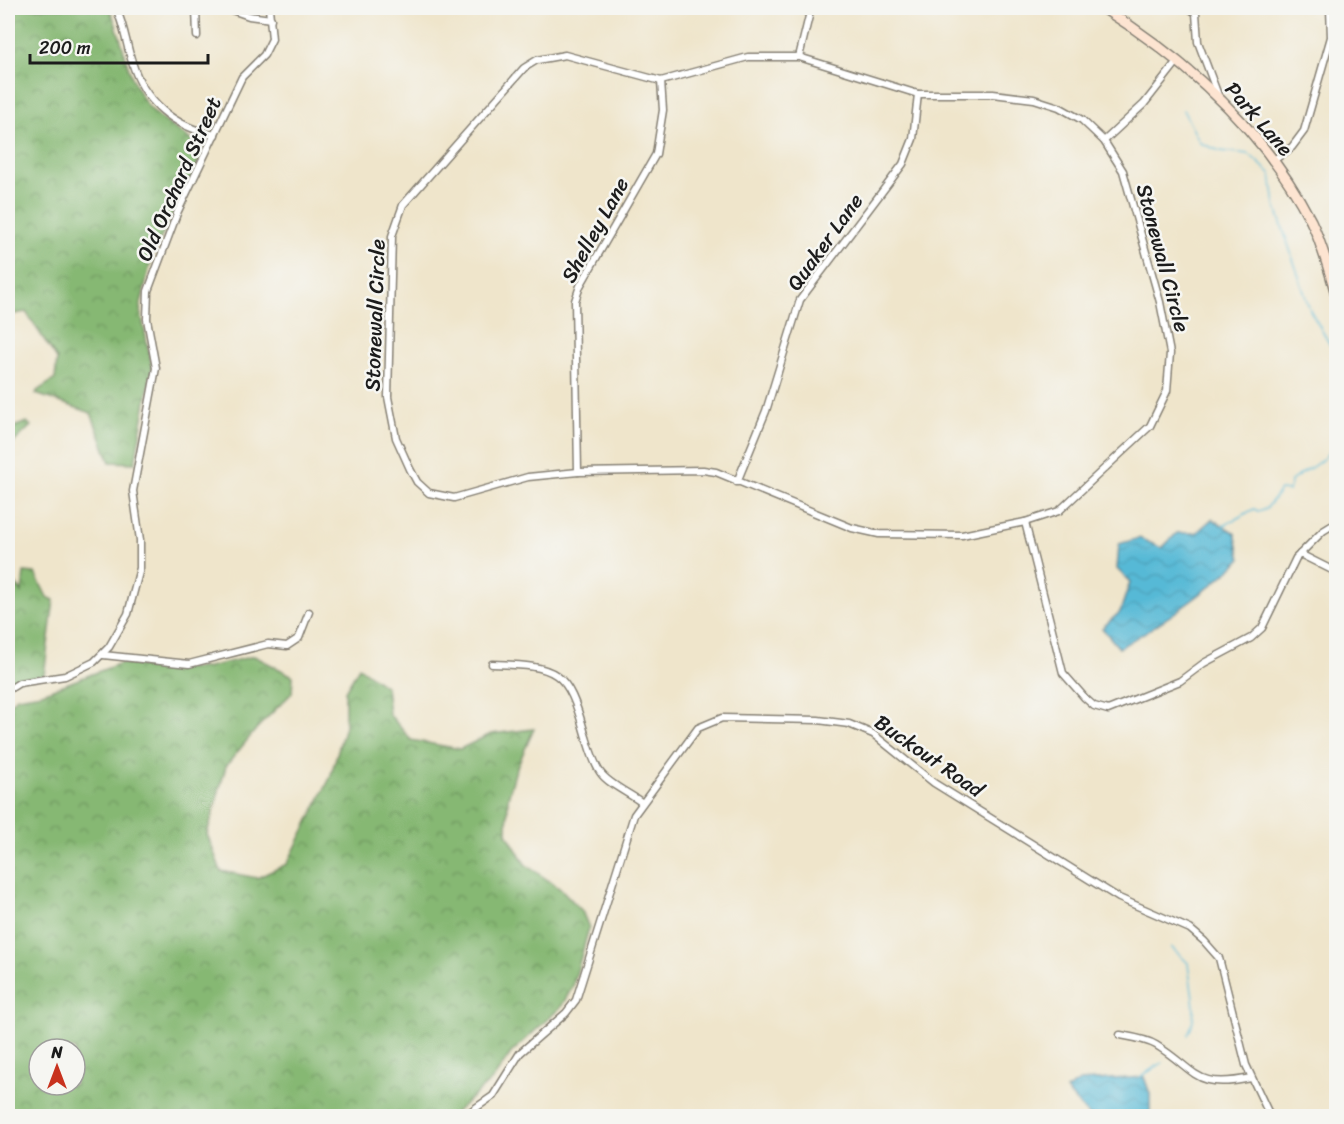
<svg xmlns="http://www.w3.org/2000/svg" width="1344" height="1124" font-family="Sriracha,sans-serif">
<defs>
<pattern id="forest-crowns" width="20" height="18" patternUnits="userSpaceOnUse" patternTransform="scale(1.5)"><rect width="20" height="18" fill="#86b873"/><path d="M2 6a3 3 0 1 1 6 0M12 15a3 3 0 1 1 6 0" fill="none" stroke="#6d955e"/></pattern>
<pattern id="water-waves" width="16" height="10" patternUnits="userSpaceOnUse" patternTransform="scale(1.5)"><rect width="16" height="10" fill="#57b9d6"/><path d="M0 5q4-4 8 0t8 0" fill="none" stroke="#4b9eb7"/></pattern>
</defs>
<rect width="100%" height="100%" fill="#f6f6f2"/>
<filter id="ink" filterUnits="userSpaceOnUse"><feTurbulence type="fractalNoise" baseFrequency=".0167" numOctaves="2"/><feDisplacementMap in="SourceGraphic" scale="12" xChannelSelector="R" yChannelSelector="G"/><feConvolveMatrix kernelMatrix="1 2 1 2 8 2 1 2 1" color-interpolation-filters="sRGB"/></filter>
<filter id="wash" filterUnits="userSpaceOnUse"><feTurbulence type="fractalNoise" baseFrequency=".008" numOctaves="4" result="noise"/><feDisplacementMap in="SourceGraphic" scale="24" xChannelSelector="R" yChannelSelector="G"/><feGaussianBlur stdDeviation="1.35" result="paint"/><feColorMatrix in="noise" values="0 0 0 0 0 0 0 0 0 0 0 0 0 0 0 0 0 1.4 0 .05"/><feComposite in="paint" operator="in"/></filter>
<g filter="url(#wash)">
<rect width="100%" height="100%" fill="#efe5cb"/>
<g fill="url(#forest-crowns)" stroke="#516a48" stroke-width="1.5" fill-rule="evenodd">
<path d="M8,8H109C127,43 122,73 149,107C164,125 187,134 204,151L152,256L140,308L152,367L135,463L110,462L91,413L36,394L37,391L55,379L57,359L26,312L8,315Z"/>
<path d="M27,422L31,426L8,448V429Z"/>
<path d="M24,572L35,573L47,597L54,600L44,675L19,679L8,684V574L22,592Z"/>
<path d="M254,656L293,676L292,693L258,727L226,766L207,834L221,871L257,878L287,864L330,778L345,726V691L359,667L386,687L389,714L411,740L460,749L491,734L534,729L516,769L508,798L507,834L525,864L562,890L582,911L589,928L573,986L561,1007L511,1053L493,1079L451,1116H8V705L17,697L42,693L121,663L160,668H204ZM39,1049H75V1085H39Z"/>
</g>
<g fill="url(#water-waves)" stroke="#3a6a79" stroke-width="1.5">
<path d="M1212,519L1235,533L1241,559C1204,595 1163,622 1119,648L1102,628L1120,612L1130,582L1117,569L1119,544L1139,538L1162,548L1177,533H1196Z"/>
<path d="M1144,1077L1150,1094V1116H1089L1066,1090L1080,1081Z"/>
</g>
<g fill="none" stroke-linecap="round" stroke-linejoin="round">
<g stroke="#57b9d6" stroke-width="1.5">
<path d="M1183,110L1200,143L1220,151L1249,154L1271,174L1275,205L1310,310L1336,355"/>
<path d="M1223,526L1254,509L1258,511L1267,508L1280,490L1289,491L1291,481C1311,466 1328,462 1336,439"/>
<path d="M1171,947L1188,963C1190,989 1200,1010 1188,1035"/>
<path d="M1140,1077L1162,1063"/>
</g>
</g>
</g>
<g filter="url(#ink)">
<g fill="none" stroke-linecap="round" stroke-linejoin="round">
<g stroke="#868074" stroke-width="9">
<g id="street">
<path d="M116,8C124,25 126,43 132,62C144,102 174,127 215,135"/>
<path d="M196,8L197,36"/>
<path d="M226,8L249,16L271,19"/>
<path d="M1161,8H1176"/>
<path d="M1189,8L1196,13L1198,42L1218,95"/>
<path d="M565,55L661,81L748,57H799L918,94H993L1034,99L1059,107L1082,120L1104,141L1123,171L1160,302L1170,353L1167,391L1150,426L1059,511L1025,522L962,535L879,534L852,528L716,472L703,470L578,472L528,477L454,498L429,493L417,482L410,469L396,438L388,397L392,236L403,205L524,68L537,60Z"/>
<path d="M799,57L811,8"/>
<path d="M1104,141L1144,104L1177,62"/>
<path d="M1274,160L1292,147L1304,131L1331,37L1330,8"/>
<path d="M578,472L575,301L580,286L656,154L663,110L661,81"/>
<path d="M737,482L766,411L800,300L903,164L913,139L918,94"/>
<path d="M1025,522L1063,673L1085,698L1094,706L1108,710L1180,681L1204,663L1251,638L1262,628L1296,558L1323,531L1336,523"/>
<path d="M1300,554L1336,572"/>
<path d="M103,655L189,664L268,644L287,646L299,638L309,612"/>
<path d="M492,664C558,666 567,669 585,734C589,746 593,762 600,772C608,784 629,793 641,802"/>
<path d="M8,690L19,683L65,676L94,662L109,647L128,614L140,568V540L133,491L156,368L147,319L148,291L178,211L242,77L264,55L272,39L269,8"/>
<path d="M1120,1035C1131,1037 1146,1039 1156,1045C1198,1071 1194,1090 1251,1078"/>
<path d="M464,1116L493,1096L520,1053L566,1013L576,1000L634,815L698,728L722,718L818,720L849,724L873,734L934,783L1119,898L1190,929L1204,941L1219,958L1246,1065L1270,1116"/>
</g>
</g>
<g stroke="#868074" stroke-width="12">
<path id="secondary" d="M1103,8C1187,61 1265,131 1311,221C1322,244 1329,270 1336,294"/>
</g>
<use href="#street" stroke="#fff" stroke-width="6"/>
<use href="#secondary" stroke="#fde4d1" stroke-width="9"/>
</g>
</g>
<g text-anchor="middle" stroke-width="5" stroke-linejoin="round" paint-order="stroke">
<g font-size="21" fill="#1c1c1c" stroke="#f6f6f2">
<text transform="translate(1259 119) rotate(49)" y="7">Park Lane</text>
<text transform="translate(179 179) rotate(-66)" y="7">Old Orchard Street</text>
<text transform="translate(595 230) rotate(-61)" y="7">Shelley Lane</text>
<text transform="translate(825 242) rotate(-54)" y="7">Quaker Lane</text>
<text transform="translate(1163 258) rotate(75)" y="7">Stonewall Circle</text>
<text transform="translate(375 315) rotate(-88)" y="7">Stonewall Circle</text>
<text transform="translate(929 756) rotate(35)" y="7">Buckout Road</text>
</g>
</g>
<rect width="1344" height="1124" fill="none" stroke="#f6f6f2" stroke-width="30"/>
<g transform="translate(57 1067)"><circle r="28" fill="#f6f6f2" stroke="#9f9f9c" stroke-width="1.5"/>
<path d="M0-4.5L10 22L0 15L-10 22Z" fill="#c8321e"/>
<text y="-9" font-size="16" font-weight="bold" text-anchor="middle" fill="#1c1c1c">N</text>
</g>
<path d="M30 54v9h178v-9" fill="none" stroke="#1c1c1c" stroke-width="3"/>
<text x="39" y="54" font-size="18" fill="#1c1c1c" stroke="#f6f6f2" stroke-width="4.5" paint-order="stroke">200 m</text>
</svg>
